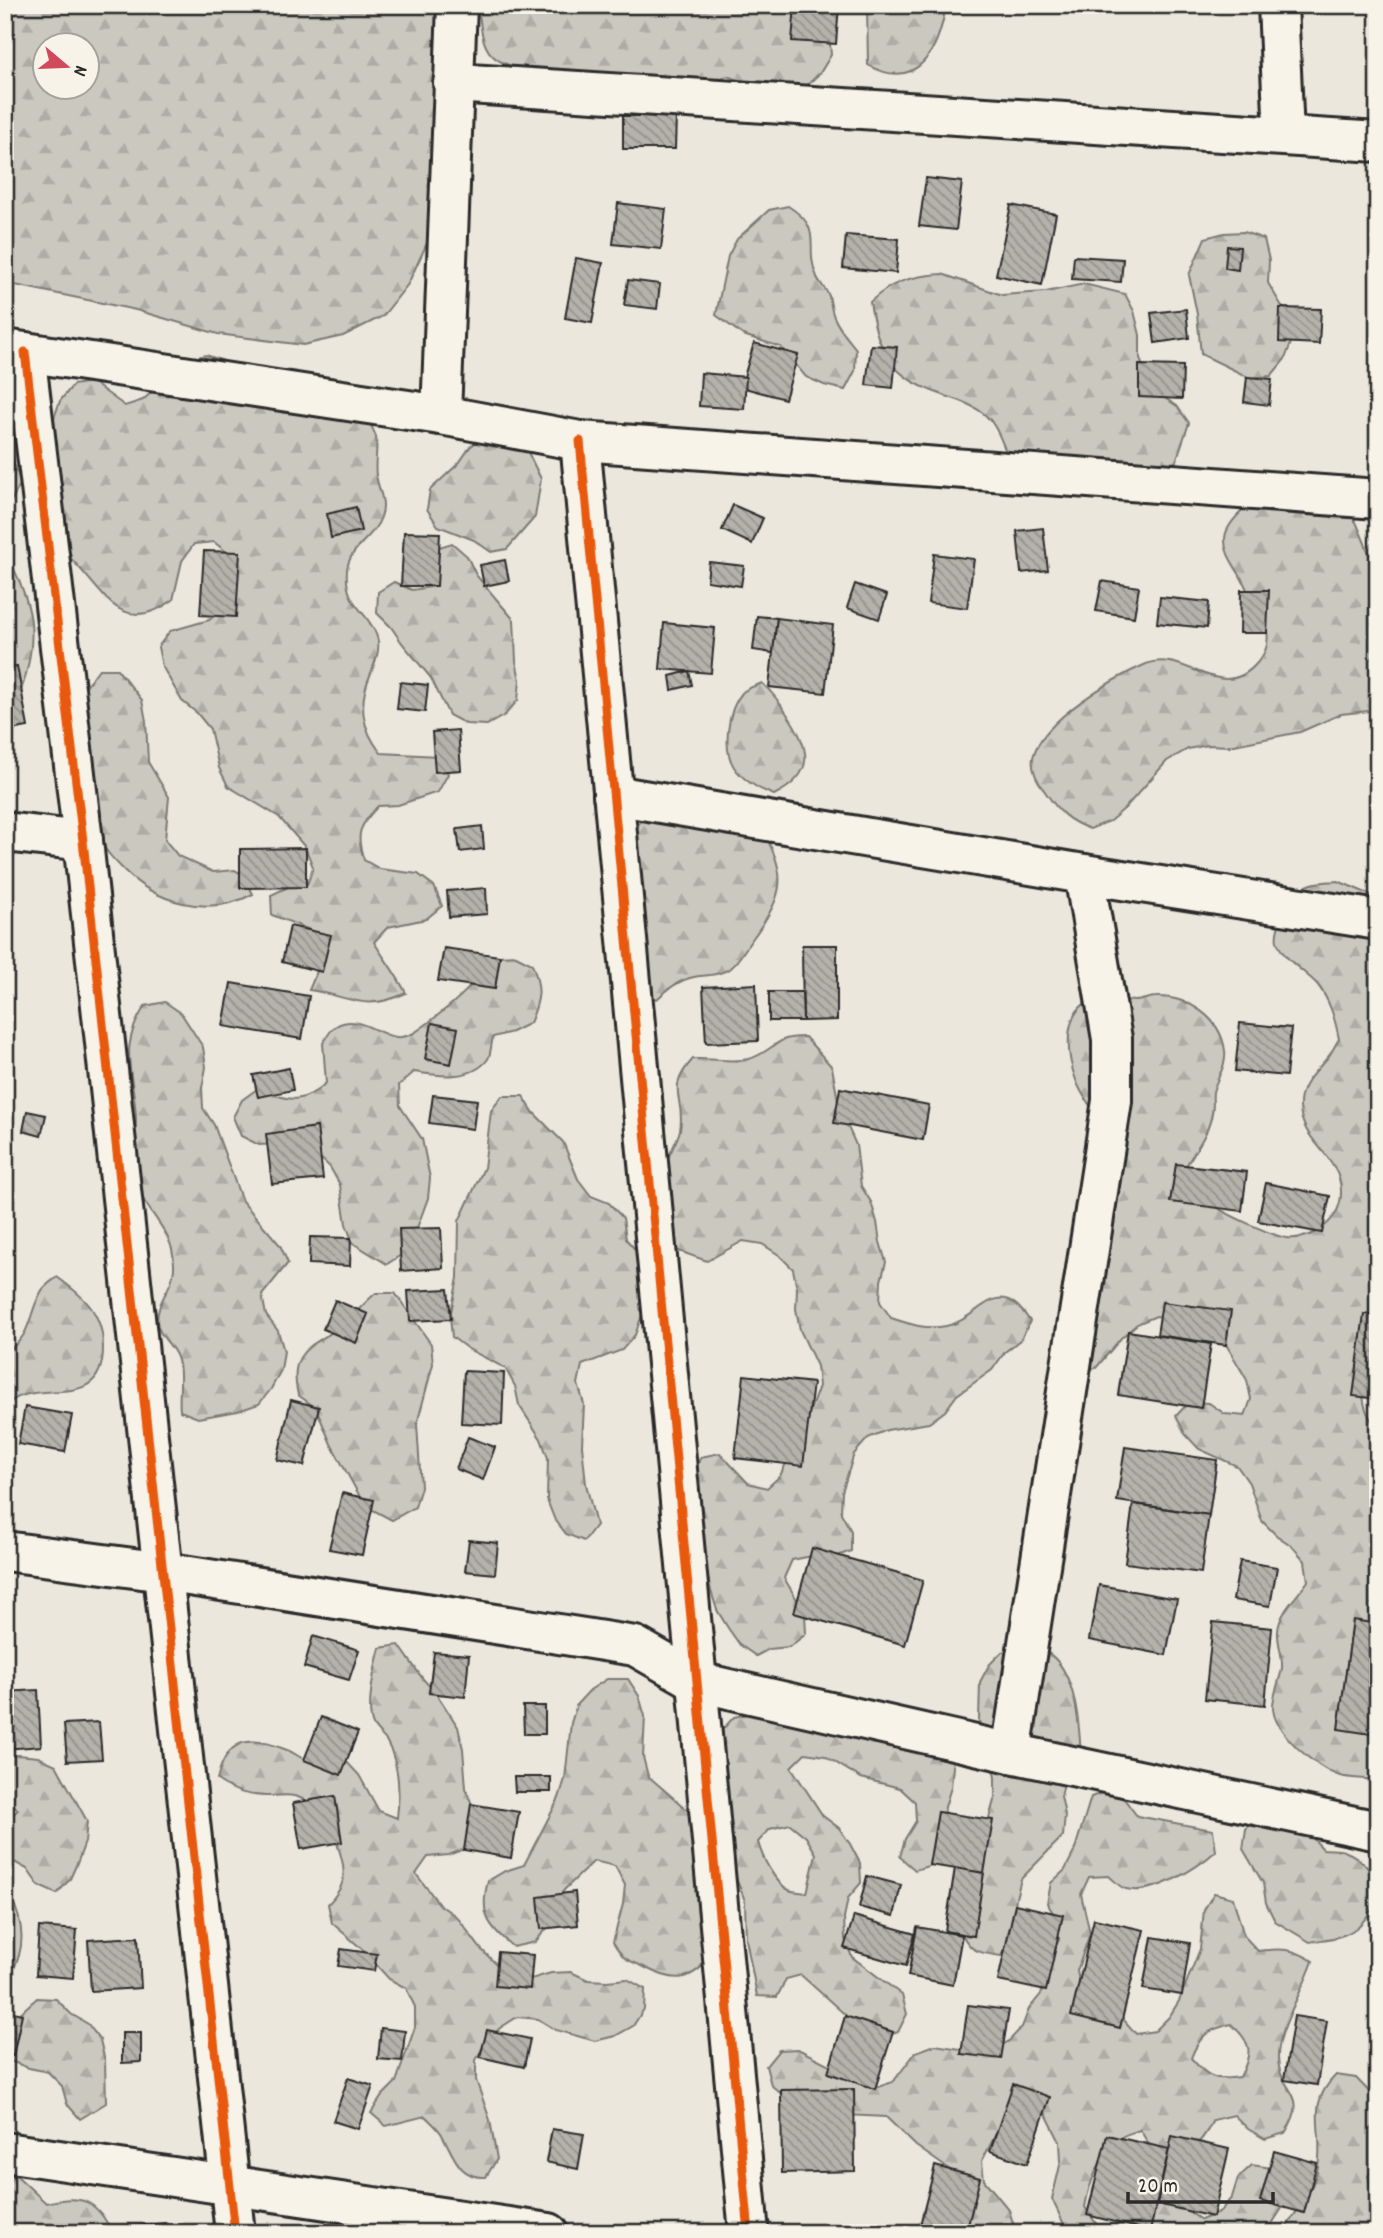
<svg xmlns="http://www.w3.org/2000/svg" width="1383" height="2238" font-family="Dekko,sans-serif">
<defs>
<pattern id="forest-firs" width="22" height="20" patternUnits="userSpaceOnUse" patternTransform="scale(1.75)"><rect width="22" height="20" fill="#cbc8bf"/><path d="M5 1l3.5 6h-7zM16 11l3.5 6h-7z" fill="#aeaca4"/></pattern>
<pattern id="building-back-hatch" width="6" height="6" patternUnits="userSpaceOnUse" patternTransform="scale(1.75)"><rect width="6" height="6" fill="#b5b2ab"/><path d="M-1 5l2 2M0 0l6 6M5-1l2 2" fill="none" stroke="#93918b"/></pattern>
</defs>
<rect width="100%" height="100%" fill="#ebe7dd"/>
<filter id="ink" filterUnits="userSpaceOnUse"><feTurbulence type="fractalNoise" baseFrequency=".0143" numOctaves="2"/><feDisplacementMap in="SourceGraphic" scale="14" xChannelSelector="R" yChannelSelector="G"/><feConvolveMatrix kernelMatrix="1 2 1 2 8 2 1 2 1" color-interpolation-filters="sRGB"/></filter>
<g filter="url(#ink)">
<g fill="url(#forest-firs)" stroke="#7b7a75" stroke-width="2" fill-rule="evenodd">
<path d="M5,5H438V199L428,241L408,284L383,316L343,336L303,345L218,334L136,310L5,283ZM46,46H88V88H46Z"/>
<path d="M478,5H821L829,33L831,55L820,73L804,88L783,95L727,76L685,89L529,70C483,62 483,47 478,5Z"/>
<path d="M867,5H946C939,49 918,93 868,65Z"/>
<path d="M788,206C826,230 803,245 817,277C820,284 826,289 829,296C831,303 831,310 834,317C839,329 848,339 856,349L855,371L845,390L824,385L806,377L781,347L743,335L716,315L728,256L737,239L769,210Z"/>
<path d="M1244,232L1264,239L1269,260L1268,283L1289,318L1292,340L1285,359L1271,376L1250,378L1201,354L1197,314L1189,275L1205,238L1224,233Z"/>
<path d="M942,274L1002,295L1046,292L1084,284L1125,294L1134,311L1140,335V358L1147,379L1160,395L1177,406L1189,423L1176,461L1158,472L1009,459C1004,448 1000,434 993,424C985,411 967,403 952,398C896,381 879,360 870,302C892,281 912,276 942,274Z"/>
<path d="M206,355L244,368L368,417C370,424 374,431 376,437C378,450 374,463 376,475C378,489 387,502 381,517C374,538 349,547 347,570C344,607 368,609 377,637C381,649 375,662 371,673C358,703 361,728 381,753L438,756L448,774L438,792L398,805L378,806C359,826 355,834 364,860L380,869L418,874L434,886L442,906L426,919L388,927L374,942C385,960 397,975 406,993C364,1013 350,996 309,990L321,962L322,943L308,929L272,915L271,895L288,887L307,885L313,867L305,847L279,817L228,786L219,768L210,729L197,713L182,701L162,666L158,647L170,631L209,620L224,608L230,555L214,542L194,544L182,561L173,600C118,640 102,586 66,554L54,439V418L60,401L73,385L92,382L125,406L143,400L186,360Z"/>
<path d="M485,435L523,442L541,479L535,517L507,549L491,552L474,540L438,526L427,509L430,490L459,463L470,447Z"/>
<path d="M5,441L21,483L10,503L5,502Z"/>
<path d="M1249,504H1344L1357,524L1378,575V710L1341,714L1300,732L1229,746L1208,745L1188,749L1167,761L1125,808L1110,821L1090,829C1068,821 1059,812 1046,793C1038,782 1029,768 1034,754C1045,719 1112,679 1144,665C1184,646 1220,706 1257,663C1278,640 1264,620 1250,596C1246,588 1243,580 1238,572C1232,562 1224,551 1225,538C1226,525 1241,512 1249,504Z"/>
<path d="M452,543L467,556L476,575L514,620L516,661L520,680L518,700L505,715L487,725L466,724L449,715L431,678L402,643L391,627L377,613L378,592L394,582L412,590L431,587L429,568L433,549Z"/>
<path d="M5,551C33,604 40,634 21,691L5,694Z"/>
<path d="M99,669H117L142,700L146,721L148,762L169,797L165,840L178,856L213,872L235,870L244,876L253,894C209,918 154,903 121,867C113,859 102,848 100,836C98,830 101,822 100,815C97,778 87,740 81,703L86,686Z"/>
<path d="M762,683C773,693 779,702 787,714C811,749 816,774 774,795C758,789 743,780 734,767C722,749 728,709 742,693C746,688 756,686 762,683Z"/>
<path d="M658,813L760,825C787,875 787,891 753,938C746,947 739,961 730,968C720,976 705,975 694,977C679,980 668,989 657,999L639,992L631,840L640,822Z"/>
<path d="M1338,881L1378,898V1325C1369,1357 1349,1400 1378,1428V1781C1366,1778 1352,1779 1340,1776C1317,1769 1271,1731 1273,1705C1274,1692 1280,1680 1282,1668C1283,1655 1277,1643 1278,1631C1279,1612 1298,1596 1308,1581L1305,1561L1292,1546L1276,1535L1262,1521L1249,1483L1237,1466L1199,1449L1185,1434L1176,1416L1189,1402L1209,1403L1225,1414L1245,1416L1251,1399L1247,1380L1227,1346L1214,1332L1176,1319L1156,1316L1137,1324L1121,1338L1096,1368L1075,1370L1058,1337L1059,1318L1097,1117C1091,1106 1080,1093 1076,1080C1066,1053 1061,1007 1098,998C1111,995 1122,1001 1135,1001C1142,1001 1149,997 1156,997C1187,996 1221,1017 1225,1051C1227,1066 1216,1079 1213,1092C1212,1099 1214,1106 1212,1113C1209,1133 1196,1149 1186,1166C1195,1178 1203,1195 1214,1205C1223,1213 1275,1237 1287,1238C1314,1241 1342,1219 1341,1191C1340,1154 1301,1143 1300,1107C1299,1084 1315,1073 1328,1057C1332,1052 1335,1045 1339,1039C1335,1019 1330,1000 1317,984C1304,970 1283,960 1277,941C1274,928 1291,896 1302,889C1312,881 1326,882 1338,881Z"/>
<path d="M514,955L532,964C542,989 540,999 530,1023L512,1032L493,1037C491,1044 491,1054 488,1059C472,1081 438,1076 414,1072L399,1085L400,1106L422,1139L430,1178L428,1198L414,1236L404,1253L387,1264L353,1243L346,1224L340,1185L330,1167L316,1154L279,1144L259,1145L241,1136L233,1117L242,1100L257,1089C288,1099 300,1107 326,1083L323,1043C326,1038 331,1029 336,1026C363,1010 386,1048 412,1034C423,1028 463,996 470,986C478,975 479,964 493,958C498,955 508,956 514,955Z"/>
<path d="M165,1002L181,1013L203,1047L206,1067L202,1088L203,1108L214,1125L242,1201L280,1245L288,1263L262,1295L266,1315L278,1331L284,1351L281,1370L271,1389L259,1404L238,1411L198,1418L180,1411C178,1393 184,1369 175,1353C169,1342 157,1333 157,1321C158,1292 181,1286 172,1249C165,1224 141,1204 133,1179C129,1163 136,1137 136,1120C135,1074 116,1050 145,1006Z"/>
<path d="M805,1037L832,1067L839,1107L856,1145L861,1186L871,1202L877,1222L880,1242L886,1262L881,1281L880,1302L891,1318C909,1324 926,1330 946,1326C981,1319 997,1271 1030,1321L1021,1339L1005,1352L992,1370L957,1395L945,1411L929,1423L887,1430L868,1438L854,1454L842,1492L841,1513L851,1531V1551L832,1558L812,1556L792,1560L784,1578L805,1613L806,1634L789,1647L769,1649L756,1656L740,1645L728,1628L717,1610L711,1591L694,1515L692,1476L701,1457L720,1453L748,1483L767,1488L780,1476L805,1424L819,1386L817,1366L800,1330L796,1309L797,1289L793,1269L779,1255L762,1244L743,1241L707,1261L650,1241C654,1216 656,1189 665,1165C669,1154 677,1142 680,1130C686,1097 664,1091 693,1059C712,1058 731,1063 749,1059C762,1056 771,1046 783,1040C789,1037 798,1037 805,1037Z"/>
<path d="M502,1096H523L534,1113L563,1142L578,1179L591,1196L609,1203L623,1218L626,1239L639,1254L649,1295L635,1335L622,1350L582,1365L578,1384L584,1404L582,1445L586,1484L596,1525L584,1541L566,1534L554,1518L547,1500L548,1458L541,1439L519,1405L515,1386L505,1368L468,1349L452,1337L450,1317L458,1278L459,1221L484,1168L491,1111Z"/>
<path d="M57,1277C83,1296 103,1312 103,1347C104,1418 33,1373 5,1407V1353C33,1335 27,1317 41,1292C44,1286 52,1281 57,1277Z"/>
<path d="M376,1293H395L431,1344L433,1364L417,1424L421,1487L415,1507L392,1520L373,1510L359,1495L331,1444L316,1408L298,1395C286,1344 319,1347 348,1320C358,1311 365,1302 376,1293Z"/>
<path d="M399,1645L423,1679L436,1693L458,1727L463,1749L466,1788L473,1808L468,1848L448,1855L428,1857L416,1874L440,1905L457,1917L481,1949L496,1964L513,1973L531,1979L551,1973L571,1972L588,1980L607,1981L627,1979L645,1989L644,2009L633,2026L615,2036L595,2041L556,2030L538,2019L517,2017L500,2028L485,2043L476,2060V2080L490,2120L497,2159L486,2177C458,2179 453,2153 441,2133C437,2127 431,2122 425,2116L386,2126L371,2113L382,2096L396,2082L415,2027V2007L406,1988L389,1979L362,1949L332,1923L328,1904C343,1889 347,1877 341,1856C335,1833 320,1802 294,1796C287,1794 279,1796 272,1796C249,1796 236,1793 217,1780C226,1738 250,1734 287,1750C293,1752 300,1758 306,1760C318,1763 334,1760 345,1760L359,1775L379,1811L397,1818C400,1793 400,1765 387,1742C383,1736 376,1731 373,1725C365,1707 375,1667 380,1648Z"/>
<path d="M1023,1648C1030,1648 1039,1648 1045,1651C1077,1668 1080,1730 1081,1762L1066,1776L1061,1796L1065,1815L1063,1836L1021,1879L1016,1898L1010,1939L1001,1956C974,1952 969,1951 958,1926L995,1797V1778L992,1759L979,1721L980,1682L989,1665L1002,1652Z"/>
<path d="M607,1679H628L639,1696L645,1716L643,1757L648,1776L692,1814L713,1955C691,1981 677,1984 646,1968C626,1958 626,1963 613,1942L623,1904L625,1885L615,1866L594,1861L565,1889L551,1906L548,1927L535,1942L513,1947C488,1926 479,1914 488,1881L505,1871L524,1865L559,1798L565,1779L571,1723L577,1704L590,1690Z"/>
<path d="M753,1713L950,1747L953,1767L951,1787L945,1807L935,1864L915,1870L900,1857L905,1839L916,1821L915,1802L900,1788L861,1778L825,1756L805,1753L791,1767L823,1816L839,1828L850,1844L860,1863L861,1883L848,1898L844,1918L845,1939L852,1957L902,1995L907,2014L898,2032L879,2039L861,2029L801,1975L786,1979L777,1997L757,1996L746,1939L745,1901L730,1862L720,1732L734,1717ZM790,1824L806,1837L816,1854L807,1893C802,1892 794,1892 789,1890C774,1882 762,1857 758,1842L770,1829Z"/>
<path d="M18,1755L38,1757L56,1765L87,1821L85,1842L78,1861L70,1879L57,1894L39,1886L27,1869L5,1857V1821L18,1810L5,1795V1757Z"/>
<path d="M1109,1790L1125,1800L1137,1816L1213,1830L1216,1851C1197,1868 1154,1896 1126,1889C1120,1888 1114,1880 1109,1876L1089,1877L1081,1894L1090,1933L1077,1971L1081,1991L1115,2000L1123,2019L1136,2034L1155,2031L1169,2017L1179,2001L1200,1949L1204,1910L1214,1893L1233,1898L1244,1936L1258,1951C1282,1948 1292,1948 1313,1961C1304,1989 1277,2030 1278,2058C1279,2094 1312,2091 1285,2133L1265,2139L1248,2129L1234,2115L1213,2120C1202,2144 1180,2168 1153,2148C1147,2144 1144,2135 1140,2130C1134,2132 1125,2134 1120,2138C1100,2155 1089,2183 1085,2207L1097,2225L1117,2226C1150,2194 1164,2193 1201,2220L1219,2213L1232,2197L1238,2178L1252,2165L1271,2168L1284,2205L1266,2233H1068L1052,2199L1061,2161L1060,2142L1042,2106L1000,2126L982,2161L984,2180L1009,2210L1016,2233H933L955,2189L950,2170L916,2146L886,2117L845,2115L786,2098L771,2085L766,2066L779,2050L798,2049L875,2088L893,2082L916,2052L935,2045L973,2051H992L1009,2041L1022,2027L1029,2009L1041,1994L1048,1976L1049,1957L1059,1940L1058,1921L1047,1903L1051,1883L1065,1870L1074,1852L1091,1797ZM1231,2024C1252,2043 1253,2052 1240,2077C1215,2081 1208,2078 1191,2058C1200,2035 1207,2030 1231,2024Z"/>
<path d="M1258,1814L1309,1834L1323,1849C1330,1850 1338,1849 1344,1851C1361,1857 1381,1877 1377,1897C1376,1906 1364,1922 1356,1928C1345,1938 1324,1939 1310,1942L1275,1921L1266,1903L1263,1883L1243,1849L1246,1829Z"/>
<path d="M5,1901L15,1906C27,1937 22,1957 5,1985Z"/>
<path d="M37,1998L56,1999L71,2014L88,2024L100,2040L105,2061L106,2103L80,2119L67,2104L62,2086L48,2072L29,2068L10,2061C0,2029 14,2018 37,1998Z"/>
<path d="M1336,2075L1356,2078L1378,2101V2161L1368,2176L1373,2196L1378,2200V2233H1283C1295,2211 1314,2192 1318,2166C1325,2129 1304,2107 1336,2075Z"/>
<path d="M5,2173L17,2176L46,2203C80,2194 97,2199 112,2233H5Z"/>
</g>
<g fill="url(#building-back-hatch)" stroke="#2b2b2b" stroke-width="2">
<path d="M795,5H839L836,44L792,41Z"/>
<path d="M623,116H676L675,149H623Z"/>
<path d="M926,178L962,182L956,230L919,226Z"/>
<path d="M618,203L666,209L661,249L613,244Z"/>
<path d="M1011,205L1056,214L1042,285L996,275Z"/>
<path d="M846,235L899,239L896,273L843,268Z"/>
<path d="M1227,246L1240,247L1238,270L1225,268Z"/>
<path d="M1074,256L1123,259L1121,282L1072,279Z"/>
<path d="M576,258L603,263L592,323L565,318Z"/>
<path d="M628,280L660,284L657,309L624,305Z"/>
<path d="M1280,308L1321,309L1319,344L1279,342Z"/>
<path d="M1186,309L1189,338L1155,343L1151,313Z"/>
<path d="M754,343L798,355L785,399L741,387Z"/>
<path d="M871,345L897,347L893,388L866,385Z"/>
<path d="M1139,365L1183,366L1182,399L1139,397Z"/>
<path d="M701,373L746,377L744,409L699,406Z"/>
<path d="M1247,377L1272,379L1269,405L1244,402Z"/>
<path d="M733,505L763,518L752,544L722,530Z"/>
<path d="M356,507L361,531L331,538L327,514Z"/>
<path d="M1043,528L1048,570L1021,573L1017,531Z"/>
<path d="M404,532L440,533L437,586H401Z"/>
<path d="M204,551L240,552L236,617L200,615Z"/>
<path d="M934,554L974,559L967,608L928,603Z"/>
<path d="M505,560L509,581L484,586L480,565Z"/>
<path d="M709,562L744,566L741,586L707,581Z"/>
<path d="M1102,581L1139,587L1134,617L1096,611Z"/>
<path d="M855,584L887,595L879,619L847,608Z"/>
<path d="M1241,590H1269L1267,633H1240Z"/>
<path d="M1160,597L1209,602L1207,628L1157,623Z"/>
<path d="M757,616L777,618L773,653L753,650Z"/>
<path d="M777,618L833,625L825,693L769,687Z"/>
<path d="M664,623L715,628L711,673L660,669Z"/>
<path d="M17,666L28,727L5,731V668Z"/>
<path d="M689,671L692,685L672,690L670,676Z"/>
<path d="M400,682L428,685L425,712L397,709Z"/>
<path d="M458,730L461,770L435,772L432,732Z"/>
<path d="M482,826L484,849L460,852L457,829Z"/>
<path d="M306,848V887L240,888V849Z"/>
<path d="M486,888L487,914L449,917L447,891Z"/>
<path d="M290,926L331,935L322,972L282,962Z"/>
<path d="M802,945H837V1020L803,1021Z"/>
<path d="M444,948L500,956L495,989L438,981Z"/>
<path d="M231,983L309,996L302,1039L223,1026Z"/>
<path d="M756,984L758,1041L706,1043L703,987Z"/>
<path d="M769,992H802L803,1021H769Z"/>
<path d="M432,1023L458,1028L451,1064L425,1059Z"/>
<path d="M1240,1023L1291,1028L1286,1076L1235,1071Z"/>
<path d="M289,1068L293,1090L258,1097L253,1075Z"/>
<path d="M840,1088L929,1105L923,1140L834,1123Z"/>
<path d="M433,1095L477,1100L473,1129L429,1123Z"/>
<path d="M27,1111L46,1115L41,1136L23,1131Z"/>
<path d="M317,1127L323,1179L272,1184L266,1134Z"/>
<path d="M1176,1164L1247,1172L1242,1211L1170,1202Z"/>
<path d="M1266,1183L1330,1196L1322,1233L1258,1221Z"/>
<path d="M441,1228L443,1268L401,1271L399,1229Z"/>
<path d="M310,1237L351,1238L350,1266L309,1264Z"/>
<path d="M448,1289L451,1319L410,1321L408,1291Z"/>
<path d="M335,1300L368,1314L356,1343L323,1329Z"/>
<path d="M1162,1302L1231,1311L1226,1345L1157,1335Z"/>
<path d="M1364,1314L1378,1316V1399L1353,1396Z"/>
<path d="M1128,1331L1211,1344L1201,1408L1118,1395Z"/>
<path d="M464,1371L504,1373L502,1425L461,1423Z"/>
<path d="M744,1375L813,1383L803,1466L735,1458Z"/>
<path d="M291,1400L319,1407L304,1466L277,1460Z"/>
<path d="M25,1407L72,1415L65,1452L18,1444Z"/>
<path d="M468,1437L495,1447L483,1480L456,1469Z"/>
<path d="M1125,1447L1217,1460L1209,1515L1117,1501Z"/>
<path d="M342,1493L374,1500L362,1555L329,1549Z"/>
<path d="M1133,1504L1209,1515L1201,1573L1125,1563Z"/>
<path d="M469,1540L498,1543L495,1574L465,1571Z"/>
<path d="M812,1548L923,1580L905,1645L794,1613Z"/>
<path d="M1240,1561L1277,1567L1270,1606L1233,1600Z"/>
<path d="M1099,1585L1177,1599L1166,1655L1089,1640Z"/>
<path d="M1353,1620L1378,1624V1735L1338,1729Z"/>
<path d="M1213,1622L1272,1628L1265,1705L1205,1699Z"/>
<path d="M313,1636L359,1650L349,1680L304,1667Z"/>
<path d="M434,1652L469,1655L465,1697L429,1693Z"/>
<path d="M38,1690L41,1746L5,1749V1692Z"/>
<path d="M523,1706H545V1734H524Z"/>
<path d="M321,1717L358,1732L341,1775L304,1760Z"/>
<path d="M99,1722L102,1759L67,1761L64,1724Z"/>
<path d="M514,1777H551V1792H515Z"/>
<path d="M335,1796L342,1842L301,1849L293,1803Z"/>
<path d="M471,1804L519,1812L511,1858L464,1850Z"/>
<path d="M938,1812L993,1820L984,1873L929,1865Z"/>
<path d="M955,1868L984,1873L974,1936L945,1931Z"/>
<path d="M867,1876L901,1885L894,1916L859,1907Z"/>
<path d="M575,1892L578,1925L541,1929L538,1897Z"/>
<path d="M1015,1904L1063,1915L1046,1991L998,1981Z"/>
<path d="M854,1916L915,1934L906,1966L844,1948Z"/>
<path d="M1094,1919L1144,1930L1120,2028L1071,2016Z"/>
<path d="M39,1927L77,1930L73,1978L36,1975Z"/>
<path d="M917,1927L962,1935L953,1985L908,1976Z"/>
<path d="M138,1937L141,1988L91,1991L88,1940Z"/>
<path d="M1152,1937L1190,1943L1182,1995L1143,1989Z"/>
<path d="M341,1949L377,1954L374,1971L338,1966Z"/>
<path d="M498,1952L533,1955L530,1989L495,1986Z"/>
<path d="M968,2005L1009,2010L1001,2059L961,2054Z"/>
<path d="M5,2010L22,2014L13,2056L5,2054Z"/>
<path d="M845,2016L893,2032L875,2089L828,2073Z"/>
<path d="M1294,2016L1327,2021L1317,2085L1284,2080Z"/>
<path d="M381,2028L405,2031L402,2061L378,2059Z"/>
<path d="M487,2030L530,2039L524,2067L480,2057Z"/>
<path d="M122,2033H141V2062L122,2063Z"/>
<path d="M348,2078L373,2086L358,2129L333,2121Z"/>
<path d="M1013,2084L1050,2097L1027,2164L990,2151Z"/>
<path d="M854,2089L855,2171L782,2173L781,2090Z"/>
<path d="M552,2129L584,2134L578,2169L546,2162Z"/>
<path d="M1107,2135L1169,2149L1150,2231L1087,2215Z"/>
<path d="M1172,2136L1229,2149L1213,2217L1157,2204Z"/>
<path d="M1274,2151L1317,2163L1304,2213L1260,2201Z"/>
<path d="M935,2166L980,2178L966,2233H918Z"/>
<path d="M165,2223L166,2233H126L125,2227Z"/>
</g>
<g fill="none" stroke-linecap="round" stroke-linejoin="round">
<g stroke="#2b2b2b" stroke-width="44">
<g id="minor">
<path d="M1278,5L1284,135"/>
<path d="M453,83L1378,142"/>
<path d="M5,349L441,415L580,441L1378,499"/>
<path d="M25,352L83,841L235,2233"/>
<path d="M441,415L457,5"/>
<path d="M580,441L749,2233"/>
<path d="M613,795L1084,874L1378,920"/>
<path d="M5,832L83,841"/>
<path d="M5,1551L164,1572L635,1646L698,1682L1011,1753L1378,1831"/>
<path d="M1011,1753L1112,1101V1039L1084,874"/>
<path d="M5,2152L549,2233"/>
</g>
</g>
<use href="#minor" stroke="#f7f3e8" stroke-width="38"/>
<g stroke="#f7f3e8" stroke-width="13">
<g id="cycleway">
<path d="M25,352L83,841L235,2233"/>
<path d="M580,441L749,2233"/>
</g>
</g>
<use href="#cycleway" stroke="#e8590c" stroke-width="9"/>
</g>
</g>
<rect width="1383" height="2238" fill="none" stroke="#f7f3e8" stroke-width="28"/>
<rect x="14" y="14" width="1355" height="2210" fill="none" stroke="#2b2b2b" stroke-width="2.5" filter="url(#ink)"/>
<g transform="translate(66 66) rotate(109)"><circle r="33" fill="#f7f3e8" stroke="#a5a39c" stroke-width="2"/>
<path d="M0-5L12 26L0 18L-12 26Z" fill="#d1495b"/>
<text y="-10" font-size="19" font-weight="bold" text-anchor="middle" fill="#2b2b2b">N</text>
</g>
<path d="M1128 2192v10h145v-10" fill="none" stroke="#2b2b2b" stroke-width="3.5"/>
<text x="1138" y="2192" font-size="21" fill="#2b2b2b" stroke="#f7f3e8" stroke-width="5" paint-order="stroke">20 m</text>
</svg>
